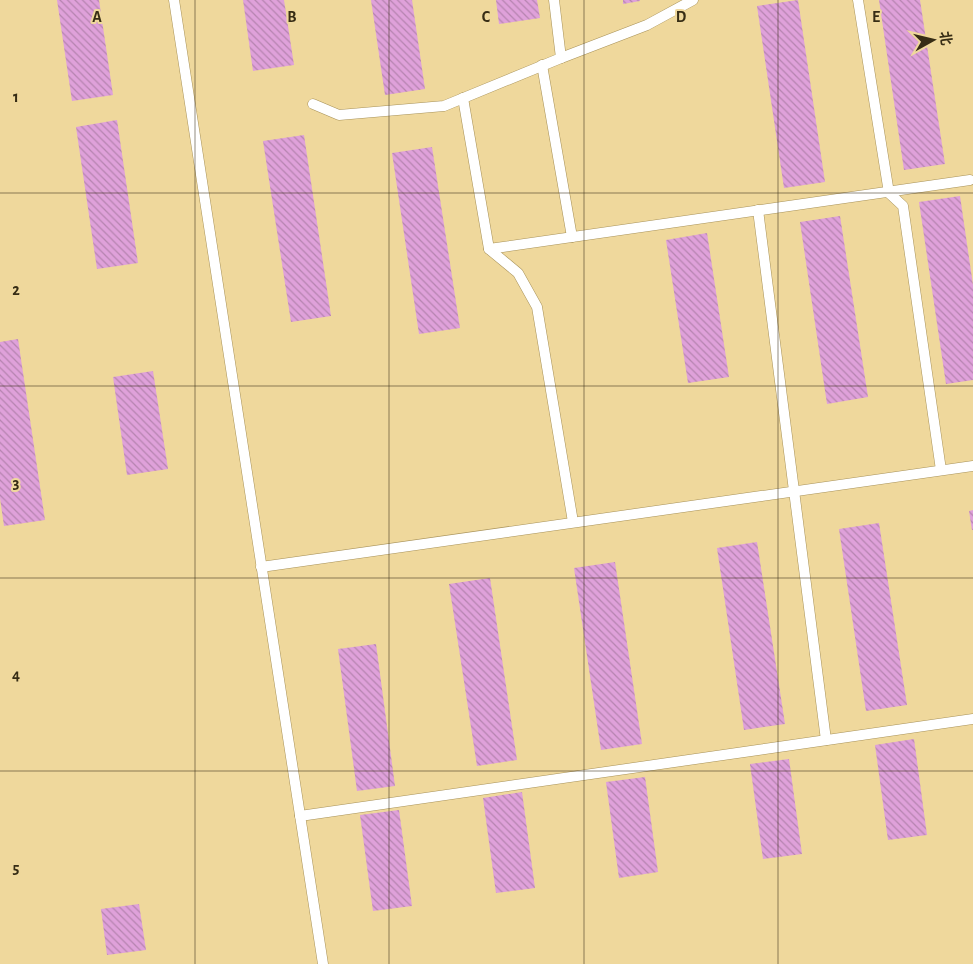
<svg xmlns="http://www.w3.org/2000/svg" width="973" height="964" font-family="'Alegreya Sans','Noto Sans SC',sans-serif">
<defs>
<pattern id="building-back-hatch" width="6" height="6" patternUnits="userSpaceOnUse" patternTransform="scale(1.25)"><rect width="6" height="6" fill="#dfa1da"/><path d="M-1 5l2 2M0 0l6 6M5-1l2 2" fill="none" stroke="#b684b0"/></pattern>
</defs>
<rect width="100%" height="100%" fill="#efd89c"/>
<g fill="url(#building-back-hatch)">
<path d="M57,0H99L113,95L72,101Z"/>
<path d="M243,0H284L294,65L253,71Z"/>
<path d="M371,0H412L425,89L385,95Z"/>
<path d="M496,0H537L540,18L499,24Z"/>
<path d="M623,0H640V1L623,4Z"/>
<path d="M798,0L825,182L784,188L757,6Z"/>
<path d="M879,0H920L945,164L904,170Z"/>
<path d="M117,120L138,263L97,269L76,127Z"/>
<path d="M304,135L331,316L291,322L263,141Z"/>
<path d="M432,147L460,328L419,334L392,153Z"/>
<path d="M960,196L973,285V380L946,384L919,202Z"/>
<path d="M840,216L868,397L827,404L800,222Z"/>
<path d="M707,233L729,377L688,383L666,240Z"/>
<path d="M18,339L45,520L4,526L0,498V342Z"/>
<path d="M153,371L168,469L127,475L113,377Z"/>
<path d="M973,510V530H972L969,511Z"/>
<path d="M879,523L907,705L866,711L839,529Z"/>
<path d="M757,542L785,724L744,730L717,548Z"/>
<path d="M615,562L642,744L601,750L574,568Z"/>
<path d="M490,578L517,760L477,766L449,584Z"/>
<path d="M376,644L395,786L357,791L338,649Z"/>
<path d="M914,739L927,835L888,840L875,745Z"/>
<path d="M789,759L802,854L763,859L750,764Z"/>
<path d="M645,777L658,872L619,878L606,782Z"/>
<path d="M522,792L535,888L496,893L483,798Z"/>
<path d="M399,810L412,906L373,911L360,815Z"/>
<path d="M139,904L146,950L107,955L101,909Z"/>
</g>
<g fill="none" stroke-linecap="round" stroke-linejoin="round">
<g stroke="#a89259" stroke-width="11">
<g id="lane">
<path d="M174,0L323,964"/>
<path d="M858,0L889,193L903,206L941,470"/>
<path d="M561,58L647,25L693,0"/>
<path d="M542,65L572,237"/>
<path d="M463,98L489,249L518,273L537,307L573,522"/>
<path d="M313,104L339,115L444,106L561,58L554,0"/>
<path d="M758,210L826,740"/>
<path d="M489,249L970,180"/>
<path d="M261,567L973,466"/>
<path d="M300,816L973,719"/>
</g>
</g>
<use href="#lane" stroke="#fff" stroke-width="10"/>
</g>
<path fill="none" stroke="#372d15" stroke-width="1" stroke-opacity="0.55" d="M195,0V964M389,0V964M584,0V964M778,0V964M0,193H973M0,386H973M0,578H973M0,771H973"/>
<g font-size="16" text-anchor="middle" font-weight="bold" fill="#372d15" stroke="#efd89c" stroke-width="4" stroke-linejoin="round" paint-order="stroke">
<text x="97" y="22">A</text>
<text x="292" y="22">B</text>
<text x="486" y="22">C</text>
<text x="681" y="22">D</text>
<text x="876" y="22">E</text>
<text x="16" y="102">1</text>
<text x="16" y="295">2</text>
<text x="16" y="488">3</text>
<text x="16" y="680">4</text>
<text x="16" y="873">5</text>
</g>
<g transform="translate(933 40) rotate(82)" stroke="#efd89c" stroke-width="4" paint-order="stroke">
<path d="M0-4L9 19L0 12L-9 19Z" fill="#372d15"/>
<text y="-8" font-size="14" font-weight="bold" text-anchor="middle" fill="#372d15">北</text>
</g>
</svg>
